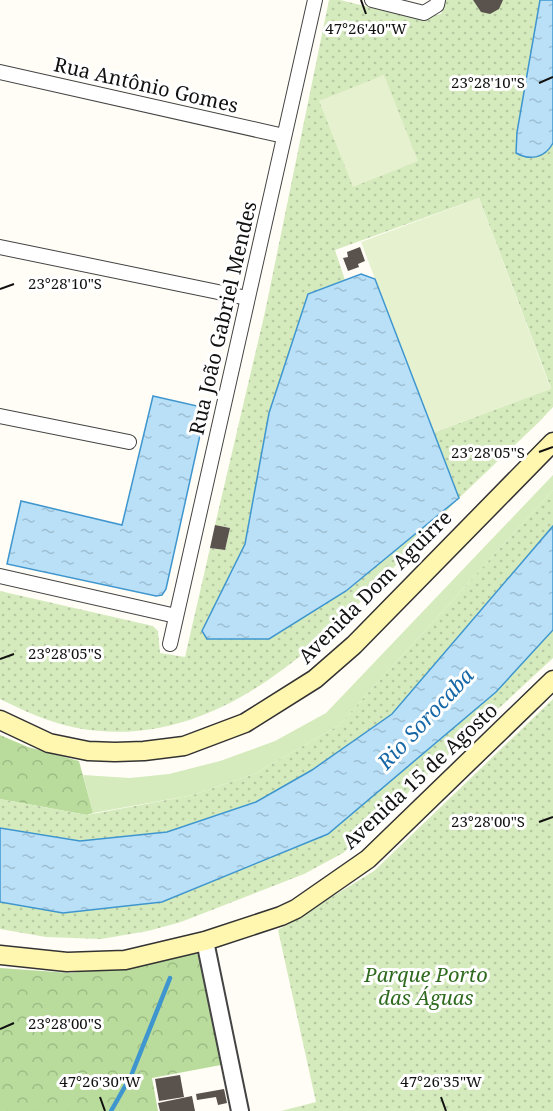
<svg xmlns="http://www.w3.org/2000/svg" width="553" height="1111" font-family="'Noto Serif',serif">
<defs>
<pattern id="forest-crowns" width="20" height="18" patternUnits="userSpaceOnUse" patternTransform="scale(1.5)"><rect width="20" height="18" fill="#b9dc9c"/><path d="M2 6a3 3 0 1 1 6 0M12 15a3 3 0 1 1 6 0" fill="none" stroke="#9ebc85"/></pattern>
<pattern id="park-dots" width="8" height="8" patternUnits="userSpaceOnUse" patternTransform="scale(1.5)"><rect width="8" height="8" fill="#d5ebbd"/><path d="M2 2h.1M6 6h.1" fill="none" stroke="#b6c8a1" stroke-width="1.8" stroke-linecap="round"/></pattern>
<pattern id="water-ripples" width="26" height="14" patternUnits="userSpaceOnUse" patternTransform="scale(1.5)"><rect width="26" height="14" fill="#b9e0f7"/><path d="M2 4q2-2 4 0t4 0M15 11q2-2 4 0t4 0" fill="none" stroke="#9ebfd3"/></pattern>
</defs>
<rect width="100%" height="100%" fill="#fffdf5"/>
<path fill="#d5ebbd" d="M553,475V490L338,726L254,774L193,795L93,813L83,775L130,778L169,774L220,761L275,741L326,713Z"/>
<g fill="url(#forest-crowns)">
<path d="M0,735L28,747L79,761L93,813L87,815L0,799Z"/>
<path d="M191,949L200,957L221,1065L152,1078L158,1111H0V968L71,973L125,965Z"/>
</g>
<g fill="url(#park-dots)">
<path d="M329,0H340L418,19L441,14L446,0H553V407L539,422L459,498L433,433L551,388L479,198L335,250L345,280L308,294L269,413L245,544L202,631L269,639L346,591L458,499C359,602 239,758 77,728C50,723 25,711 0,699V591L153,626L158,631L160,653L185,657L210,548L225,550L230,528L215,525L265,312Z"/>
<path d="M553,490V658L343,853L304,874L181,922L148,931L101,939L46,937L0,929V799L87,815L193,795L254,774L338,726Z"/>
<path d="M553,699V1111H281L316,1102L278,930L374,871Z"/>
</g>
<g fill="#e6f2cf">
<path d="M384,75L418,161L353,187L319,101Z"/>
<path d="M479,198L551,389L433,433L361,242Z"/>
</g>
<g fill="url(#water-ripples)" stroke="#3f96cf" stroke-width="1.5">
<path d="M540,0H553V143C545,158 530,161 516,153L517,132Z"/>
<path d="M361,274L375,279L459,498L346,591L269,639H207L202,631L245,544L269,413L308,294Z"/>
<path d="M153,396L206,408L166,589L162,595L156,596L7,564L21,501L122,525Z"/>
<path d="M553,526V630L496,692L328,834L162,902L63,913L0,902V828L80,841L167,832L256,802L312,770L392,714Z"/>
</g>
<g fill="none" stroke-linecap="round" stroke-linejoin="round">
<path stroke="#3f96cf" stroke-width="4.5" d="M111,1111L131,1076L170,978"/>
</g>
<g fill="#5a524d">
<path d="M473,0H503L499,9L490,14L481,12Z"/>
<path d="M360,247L365,261L358,264L359,267L348,271L343,258L348,257L347,252Z"/>
<path d="M215,525L230,528L225,550L210,548Z"/>
<path d="M180,1075L184,1097L159,1101L155,1079Z"/>
<path d="M224,1089L227,1103L218,1105L216,1097L197,1100L196,1094Z"/>
<path d="M192,1096L195,1111H160L158,1103Z"/>
</g>
<g fill="none" stroke-linecap="round" stroke-linejoin="round">
<g stroke="#444" stroke-width="16">
<g id="minor">
<path d="M372,0L424,13L437,5L438,0"/>
<path d="M0,72L284,136"/>
<path d="M0,247L247,298"/>
<path d="M0,416L129,442"/>
<path d="M0,576L176,616"/>
<path d="M170,644L315,0"/>
</g>
</g>
<g stroke="#444" stroke-width="20">
<path id="tertiary" d="M205,941L240,1111"/>
</g>
<g stroke="#333" stroke-width="21">
<g id="secondary">
<path d="M0,720L49,743L88,751L115,752L144,751L184,746L245,723L315,679L354,645L553,442"/>
<path d="M0,955L67,962L125,960L205,941L281,916L296,909L368,859L553,680"/>
</g>
</g>
<use href="#minor" stroke="#fff" stroke-width="14"/>
<use href="#tertiary" stroke="#fff" stroke-width="16"/>
<use href="#secondary" stroke="#fff6b0" stroke-width="18"/>
</g>
<path fill="none" stroke="#111" stroke-width="2" d="M361,0L366,14M539,83L553,77M0,289L14,284M539,452L553,447M0,659L14,654M539,822L553,817M0,1029L14,1023M100,1097L105,1111M441,1097L446,1111"/>
<g text-anchor="middle" stroke-width="6" stroke-linejoin="round" paint-order="stroke">
<g font-size="20" fill="#111" stroke="#fff">
<text transform="translate(146 85) rotate(13)" y="7">Rua Antônio Gomes</text>
<text transform="translate(223 318) rotate(-77)" y="7">Rua João Gabriel Mendes</text>
<text transform="translate(375 587) rotate(-45)" y="7">Avenida Dom Aguirre</text>
<text transform="translate(420 776) rotate(-43)" y="7">Avenida 15 de Agosto</text>
</g>
<g font-size="20" font-style="italic" fill="#2f6b1f" stroke="#fff">
<text x="426" y="982">Parque Porto<tspan x="426" dy="23">das Águas</tspan></text>
</g>
<g font-size="21" font-style="italic" fill="#1768a6" stroke="#fff">
<text transform="translate(426 719) rotate(-47)" y="7">Rio Sorocaba</text>
</g>
</g>
<g font-size="15" text-anchor="middle" fill="#111" stroke="#fff" stroke-width="6" stroke-linejoin="round" paint-order="stroke">
<text x="366" y="34">47°26'40"W</text>
<text x="488" y="88">23°28'10"S</text>
<text x="65" y="289">23°28'10"S</text>
<text x="488" y="458">23°28'05"S</text>
<text x="65" y="659">23°28'05"S</text>
<text x="488" y="827">23°28'00"S</text>
<text x="65" y="1029">23°28'00"S</text>
<text x="100" y="1087">47°26'30"W</text>
<text x="441" y="1087">47°26'35"W</text>
</g>
</svg>
